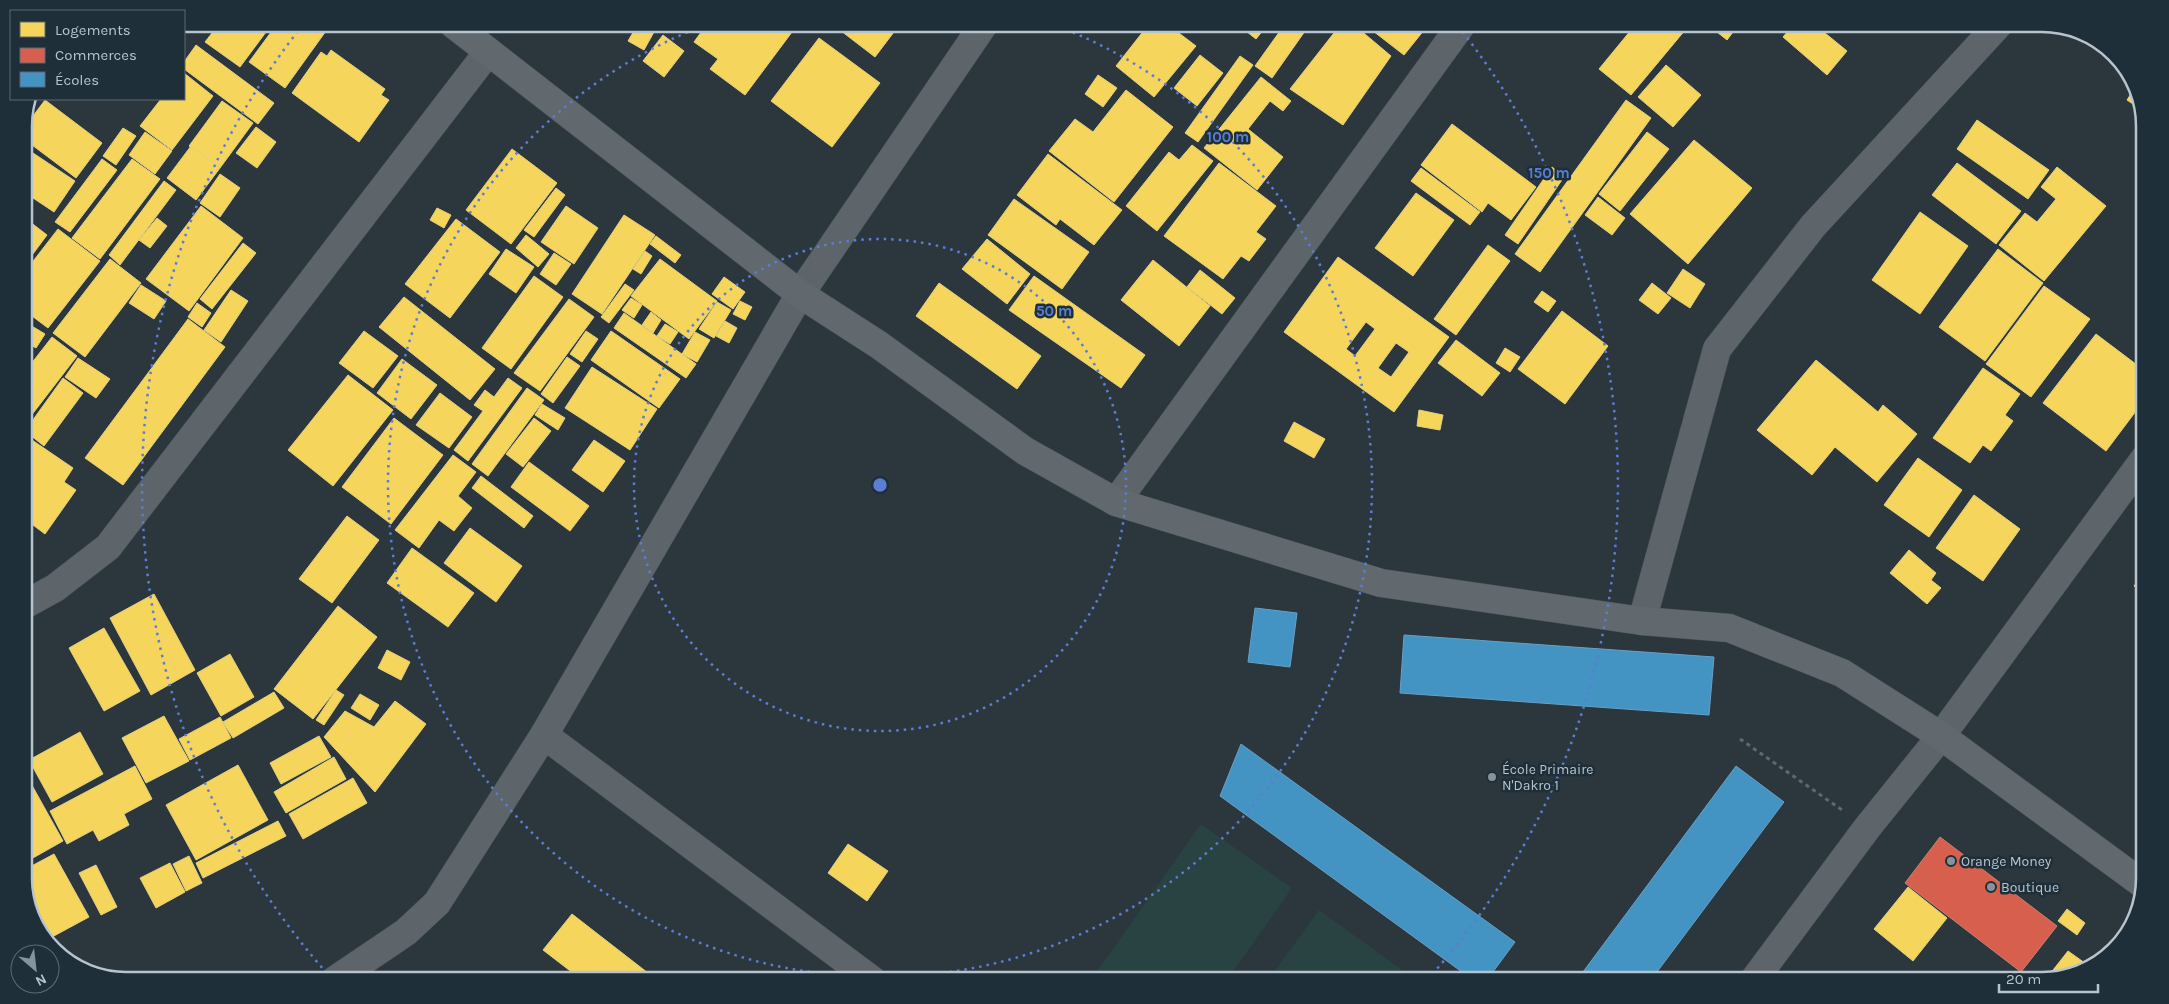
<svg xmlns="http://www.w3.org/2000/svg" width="2169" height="1004" font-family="Karla,sans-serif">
<rect width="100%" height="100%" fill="#2c373d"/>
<g fill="#284341">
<path d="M1201,824L1292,888L1227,980H1091Z"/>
<path d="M1319,910L1416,980H1268Z"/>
</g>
<g fill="#f6d55c" stroke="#e3d07e" fill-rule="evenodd">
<path d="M219,24H272L240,67L205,42Z"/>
<path d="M277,24H331L285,88L249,62Z"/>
<path d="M638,24L654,32L644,50L628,41Z"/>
<path d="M707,24L725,25L798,24L745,95L710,69L718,59L694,42Z"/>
<path d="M832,24H900L875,57Z"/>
<path d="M1149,24H1167L1196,46L1154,97L1116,66Z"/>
<path d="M1237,24H1268L1256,39Z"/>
<path d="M1285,24H1310L1272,78L1255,66Z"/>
<path d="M1341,24H1353L1391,56L1343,125L1290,89Z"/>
<path d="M1364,24H1429L1404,55Z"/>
<path d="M1636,24H1679L1686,29L1631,95L1599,69Z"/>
<path d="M1707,24H1739L1727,40Z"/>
<path d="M1794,24H1814L1847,51L1827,75L1783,37Z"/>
<path d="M663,35L684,51L664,77L643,61Z"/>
<path d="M819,38L880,83L832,147L771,101Z"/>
<path d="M196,45L274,103L258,124L184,69V62Z"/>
<path d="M331,50L385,89L381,95L389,100L359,142L292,93L321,52L327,56Z"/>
<path d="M1200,55L1223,73L1197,106L1174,88Z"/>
<path d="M1240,56L1253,65L1198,142L1185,133Z"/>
<path d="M1666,65L1701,95L1673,127L1638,97Z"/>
<path d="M184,73L213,96L172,150L140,126L161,99H184Z"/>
<path d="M1098,75L1117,88L1103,107L1085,94Z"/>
<path d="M1261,77L1291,101L1283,111L1270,101L1248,129L1283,157L1257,190L1204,148Z"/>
<path d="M2134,89L2142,110L2127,100Z"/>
<path d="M1126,90L1173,127L1114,202L1049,151L1075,119L1093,132Z"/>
<path d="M45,100L102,143L76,178L24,139L26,110L33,116Z"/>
<path d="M1626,100L1651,118L1540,272L1515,254Z"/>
<path d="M222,101L253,123L220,168L189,146Z"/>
<path d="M1977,120L2049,170L2028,199L1957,149Z"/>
<path d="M1452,124L1536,187L1511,220L1488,203L1482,212L1421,165Z"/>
<path d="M256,127L276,142L257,168L236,153Z"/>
<path d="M123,128L136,136L116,165L103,156Z"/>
<path d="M145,132L172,151L155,174L129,155Z"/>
<path d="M1647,132L1669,149L1620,211L1599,194Z"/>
<path d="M1694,140L1752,188L1688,264L1630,214Z"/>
<path d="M1192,145L1213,161L1157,231L1126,206L1169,152L1179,160Z"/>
<path d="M191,146L220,168L196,200L167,178Z"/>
<path d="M24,147L75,181L54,212L24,192Z"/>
<path d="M512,149L557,183L511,244L466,210Z"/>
<path d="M1048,154L1122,210L1094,245L1060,219L1056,225L1017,195Z"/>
<path d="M102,159L117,170L70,232L55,222Z"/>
<path d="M132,159L160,179L100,259L72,238Z"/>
<path d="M1219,163L1276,206L1256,232L1266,239L1249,261L1241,256L1223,279L1164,236Z"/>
<path d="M1957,163L2021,211L1996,244L1932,195Z"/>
<path d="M1552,167L1564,177L1518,244L1505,235Z"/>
<path d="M2057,167L2106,206L2044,281L1999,245L2025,213L2037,222L2056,199L2041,187Z"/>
<path d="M1421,168L1480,212L1470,225L1411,181Z"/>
<path d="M220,174L240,188L220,217L200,203Z"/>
<path d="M164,181L176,190L120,265L109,255Z"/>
<path d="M556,188L565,195L534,237L524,230Z"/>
<path d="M1416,193L1454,220L1413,276L1375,248Z"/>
<path d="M1598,197L1625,218L1612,235L1585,215Z"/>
<path d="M1014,199L1089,252L1062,289L988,235Z"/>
<path d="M24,201L33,208L25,218L47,235L24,266Z"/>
<path d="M201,206L243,238L189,311L146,279Z"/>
<path d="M566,206L598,228L574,264L541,242Z"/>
<path d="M437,208L451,215L444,228L430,220Z"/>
<path d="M1920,212L1968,246L1920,314L1872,280Z"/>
<path d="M624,215L655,235L602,314L572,294Z"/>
<path d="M157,218L167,226L150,248L139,240Z"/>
<path d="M456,219L500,252L450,318L405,284Z"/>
<path d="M58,229L100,261L48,328L24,310V273Z"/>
<path d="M526,235L549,254L538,267L516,248Z"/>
<path d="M656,236L681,255L675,263L650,244Z"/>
<path d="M987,239L1030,274L1007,304L962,269Z"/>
<path d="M243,243L256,253L212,309L200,299Z"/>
<path d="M1488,245L1510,261L1456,335L1434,319Z"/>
<path d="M506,249L534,267L516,293L489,274Z"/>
<path d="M1998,249L2043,283L1985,361L1939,327Z"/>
<path d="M645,251L652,256L641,274L633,269Z"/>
<path d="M554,253L571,264L556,285L540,274Z"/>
<path d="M1338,257L1449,337L1394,412L1284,332ZM1366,322L1375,329L1355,356L1346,349ZM1396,343L1409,352L1391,377L1378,368Z"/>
<path d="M110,259L141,283L85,357L53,333Z"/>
<path d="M660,259L717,301L689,339L631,296Z"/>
<path d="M1153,260L1210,306L1179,346L1121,300Z"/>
<path d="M1683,269L1705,284L1690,308L1667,293Z"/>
<path d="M1200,270L1235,298L1222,314L1187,287Z"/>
<path d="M534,276L563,297L511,369L482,348Z"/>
<path d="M1034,276L1145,355L1121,388L1009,310Z"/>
<path d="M724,277L745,292L733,309L712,294Z"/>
<path d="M939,283L1041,356L1017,389L916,316Z"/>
<path d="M1652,283L1671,298L1658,314L1639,300Z"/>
<path d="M625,284L634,290L609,323L601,317Z"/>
<path d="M141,285L166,301L154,319L129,303Z"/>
<path d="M2044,286L2090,319L2031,397L1986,364Z"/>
<path d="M231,290L248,301L221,342L204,330Z"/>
<path d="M1542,291L1556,301L1548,312L1534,302Z"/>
<path d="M404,297L495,369L470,400L379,327Z"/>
<path d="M631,298L642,305L634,318L622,310Z"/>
<path d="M569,299L594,317L540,391L514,373Z"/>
<path d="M740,301L752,307L745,320L733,314Z"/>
<path d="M717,302L731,310L714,338L699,329Z"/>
<path d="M197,303L211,313L202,327L188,317Z"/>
<path d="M1562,311L1608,346L1565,404L1518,369Z"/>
<path d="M651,312L661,320L653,333L642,325Z"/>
<path d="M624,313L696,364L686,378L614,328Z"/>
<path d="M188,319L225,347L123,485L85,458Z"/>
<path d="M725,321L737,328L729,343L716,336Z"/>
<path d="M25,322L45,334L36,348L24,341Z"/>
<path d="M665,324L678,332L670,344L657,336Z"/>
<path d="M364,331L398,356L373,388L339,363Z"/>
<path d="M586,331L598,339L582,362L570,354Z"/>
<path d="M611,331L680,379L659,408L591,360Z"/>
<path d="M695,332L710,340L697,362L682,354Z"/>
<path d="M2096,334L2145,371V399L2106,451L2043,403Z"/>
<path d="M52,337L77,356L24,425V373Z"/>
<path d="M1456,340L1500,373L1482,396L1438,363Z"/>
<path d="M1505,348L1520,357L1510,372L1496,363Z"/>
<path d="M567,357L580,366L553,403L541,394Z"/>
<path d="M78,358L110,379L96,398L65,377Z"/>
<path d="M402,359L437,385L411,419L377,393Z"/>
<path d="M1816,360L1878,412L1883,405L1917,434L1877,482L1835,447L1812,475L1757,430Z"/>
<path d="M592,367L657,409L630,450L565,408Z"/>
<path d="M1983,368L2020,394L2005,415L2013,421L1991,451L1983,445L1970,463L1933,438Z"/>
<path d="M348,375L393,410L333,486L288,450Z"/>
<path d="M63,378L83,393L44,446L25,431Z"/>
<path d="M508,378L522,388L468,461L454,450L483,411L474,405L485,390L494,397Z"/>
<path d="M527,388L544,400L488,476L472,464Z"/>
<path d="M440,393L472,417L449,448L416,425Z"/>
<path d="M542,404L565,418L558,430L535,415Z"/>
<path d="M1419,410L1443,415L1440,430L1417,426Z"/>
<path d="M394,418L443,455L391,524L342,487Z"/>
<path d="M534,418L551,431L523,467L506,454Z"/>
<path d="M1294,422L1325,439L1314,458L1284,441Z"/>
<path d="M32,440L73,468L64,482L76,490L45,534L33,525L25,538L24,451Z"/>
<path d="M594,440L625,461L603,492L572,470Z"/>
<path d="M453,455L476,472L458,496L472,508L454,531L439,520L419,548L395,530Z"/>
<path d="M1918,458L1962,490L1929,537L1884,505Z"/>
<path d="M529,462L589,506L570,531L511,487Z"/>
<path d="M481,476L533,516L524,528L472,488Z"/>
<path d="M1974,495L2020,529L1983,581L1936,548Z"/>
<path d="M347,516L379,540L332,603L299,579Z"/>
<path d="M470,528L522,566L496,602L444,563Z"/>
<path d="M412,548L474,593L448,627L387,583Z"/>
<path d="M1909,550L1936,573L1931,580L1941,588L1927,604L1890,573Z"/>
<path d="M2145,571V594L2134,586Z"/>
<path d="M154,594L195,670L151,695L110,618Z"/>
<path d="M338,606L377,637L313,719L274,689Z"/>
<path d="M104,628L140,691L104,711L69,648Z"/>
<path d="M387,650L410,662L401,680L378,668Z"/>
<path d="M230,654L254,697L221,716L197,673Z"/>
<path d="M336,690L344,695L324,725L316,720Z"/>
<path d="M274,692L284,708L233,738L223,722Z"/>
<path d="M360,694L379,705L370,720L351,708Z"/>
<path d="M395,701L426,724L375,792L324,737L345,711L374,727Z"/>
<path d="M164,716L189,761L146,783L122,738Z"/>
<path d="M220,717L231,738L190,760L179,739Z"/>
<path d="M80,732L103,774L52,802L29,760Z"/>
<path d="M319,736L331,757L281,784L270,763Z"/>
<path d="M334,757L346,779L286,813L274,792Z"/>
<path d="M238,765L268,820L196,860L166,805Z"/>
<path d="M135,766L152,799L124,814L129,825L99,841L93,830L67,844L50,811Z"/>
<path d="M24,771L63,841L24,863Z"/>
<path d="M353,778L367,803L303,839L289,814Z"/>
<path d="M278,821L286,836L203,878L196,863Z"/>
<path d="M848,844L888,871L867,901L828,873Z"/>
<path d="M54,854L89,917L52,937L26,890L24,870Z"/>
<path d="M189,856L202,883L186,891L173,864Z"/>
<path d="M170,863L185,892L156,908L140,878Z"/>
<path d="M96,865L117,907L101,915L79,873Z"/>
<path d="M1908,887L1947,918L1913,961L1874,929Z"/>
<path d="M2067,909L2085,923L2077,935L2058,921Z"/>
<path d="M572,914L657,980H582L543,950Z"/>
<path d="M2068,951L2089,966L2046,979Z"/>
</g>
<path fill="#d6604d" stroke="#cd7e73" d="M1940,837L2057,926L2021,972L1905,883Z"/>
<g fill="#4393c3" stroke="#66a2c6">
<path d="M1255,608L1297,613L1290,667L1248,662Z"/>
<path d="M1404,635L1714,657L1709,715L1400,693Z"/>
<path d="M1241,744L1515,942L1487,980H1473L1220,796Z"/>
<path d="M1736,766L1784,802L1651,980H1577Z"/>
</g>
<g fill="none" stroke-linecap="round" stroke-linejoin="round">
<g stroke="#4b5257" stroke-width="29">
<g id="street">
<path d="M1116,502L1462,24"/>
<path d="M24,605L55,588L108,547L488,52"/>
<path d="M1642,621L1717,349L1813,226L1999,24"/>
<path d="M544,735L872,980"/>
<path d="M335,980L406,932L437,903L544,735L800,294L984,24"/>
<path d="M1754,980L1867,828L1941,736L2145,458"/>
</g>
</g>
<g stroke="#4b5257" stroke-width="29">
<path id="secondary" d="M453,24L800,294L879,345L1025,451L1116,502L1381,583L1642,621L1729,628L1842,673L1941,736L2144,885"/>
</g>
<path stroke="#5f696d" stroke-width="3" stroke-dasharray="4 4" stroke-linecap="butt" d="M1740,739L1842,810"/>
<use href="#street" stroke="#5d656a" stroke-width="28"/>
<use href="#secondary" stroke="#61696f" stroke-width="28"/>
</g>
<g fill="none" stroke="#5b7dd4" stroke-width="2.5" stroke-dasharray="2.5 5">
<circle cx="880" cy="485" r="246"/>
<path d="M1052 24A492 492 0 1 1 708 24"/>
<path d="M332 979A738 738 0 0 1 302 26M1458 26A738 738 0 0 1 1428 979"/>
</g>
<g fill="#86939b" stroke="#1e2f39" stroke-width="2">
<circle cx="1492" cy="777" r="5"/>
<circle cx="1951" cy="861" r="5"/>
<circle cx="1991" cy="887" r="5"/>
</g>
<g text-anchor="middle" stroke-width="5" stroke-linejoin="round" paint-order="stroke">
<g font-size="14" fill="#b7c4cd" stroke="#1e2f39" text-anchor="start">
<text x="1502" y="774">École Primaire<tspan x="1502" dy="16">N'Dakro 1</tspan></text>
<text x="1961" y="866">Orange Money</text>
<text x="2001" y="892">Boutique</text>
</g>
</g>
<path d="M0 0H2169V1004H0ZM126 32H2042A94 94 0 0 1 2136 126V878A94 94 0 0 1 2042 972H126A94 94 0 0 1 32 878V126A94 94 0 0 1 126 32Z" fill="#1e2f39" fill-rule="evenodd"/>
<path fill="none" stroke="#b7c4cd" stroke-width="2.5" d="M126 32H2042A94 94 0 0 1 2136 126V878A94 94 0 0 1 2042 972H126A94 94 0 0 1 32 878V126A94 94 0 0 1 126 32Z"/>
<circle cx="880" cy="485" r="8" fill="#5b7dd4" stroke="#1e2f39" stroke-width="2.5"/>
<g font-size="15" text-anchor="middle" font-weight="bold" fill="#5b7dd4" stroke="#1e2f39" stroke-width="5" stroke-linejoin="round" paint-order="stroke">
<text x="1228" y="142">100 m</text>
<text x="1549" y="178">150 m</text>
<text x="1054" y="316">50 m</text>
</g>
<rect x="10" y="10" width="175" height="90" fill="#1e2f39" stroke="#5b6b74"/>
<rect x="20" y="22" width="25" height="15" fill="#f6d55c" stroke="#5b6b74"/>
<text x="55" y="35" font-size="15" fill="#b7c4cd">Logements</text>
<rect x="20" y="48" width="25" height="15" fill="#d6604d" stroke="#5b6b74"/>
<text x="55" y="60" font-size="15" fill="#b7c4cd">Commerces</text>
<rect x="20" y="72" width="25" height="15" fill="#4393c3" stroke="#5b6b74"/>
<text x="55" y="85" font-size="15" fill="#b7c4cd">Écoles</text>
<g transform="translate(35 969) rotate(152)"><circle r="24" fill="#1e2f39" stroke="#5b6b74"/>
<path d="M0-4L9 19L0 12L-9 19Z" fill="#86939b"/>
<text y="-8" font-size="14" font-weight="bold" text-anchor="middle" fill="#b7c4cd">N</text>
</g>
<path d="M1999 984v8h99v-8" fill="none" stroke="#b7c4cd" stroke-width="2.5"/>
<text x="2006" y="984" font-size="15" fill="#b7c4cd" stroke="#1e2f39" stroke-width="4" paint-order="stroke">20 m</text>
</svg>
